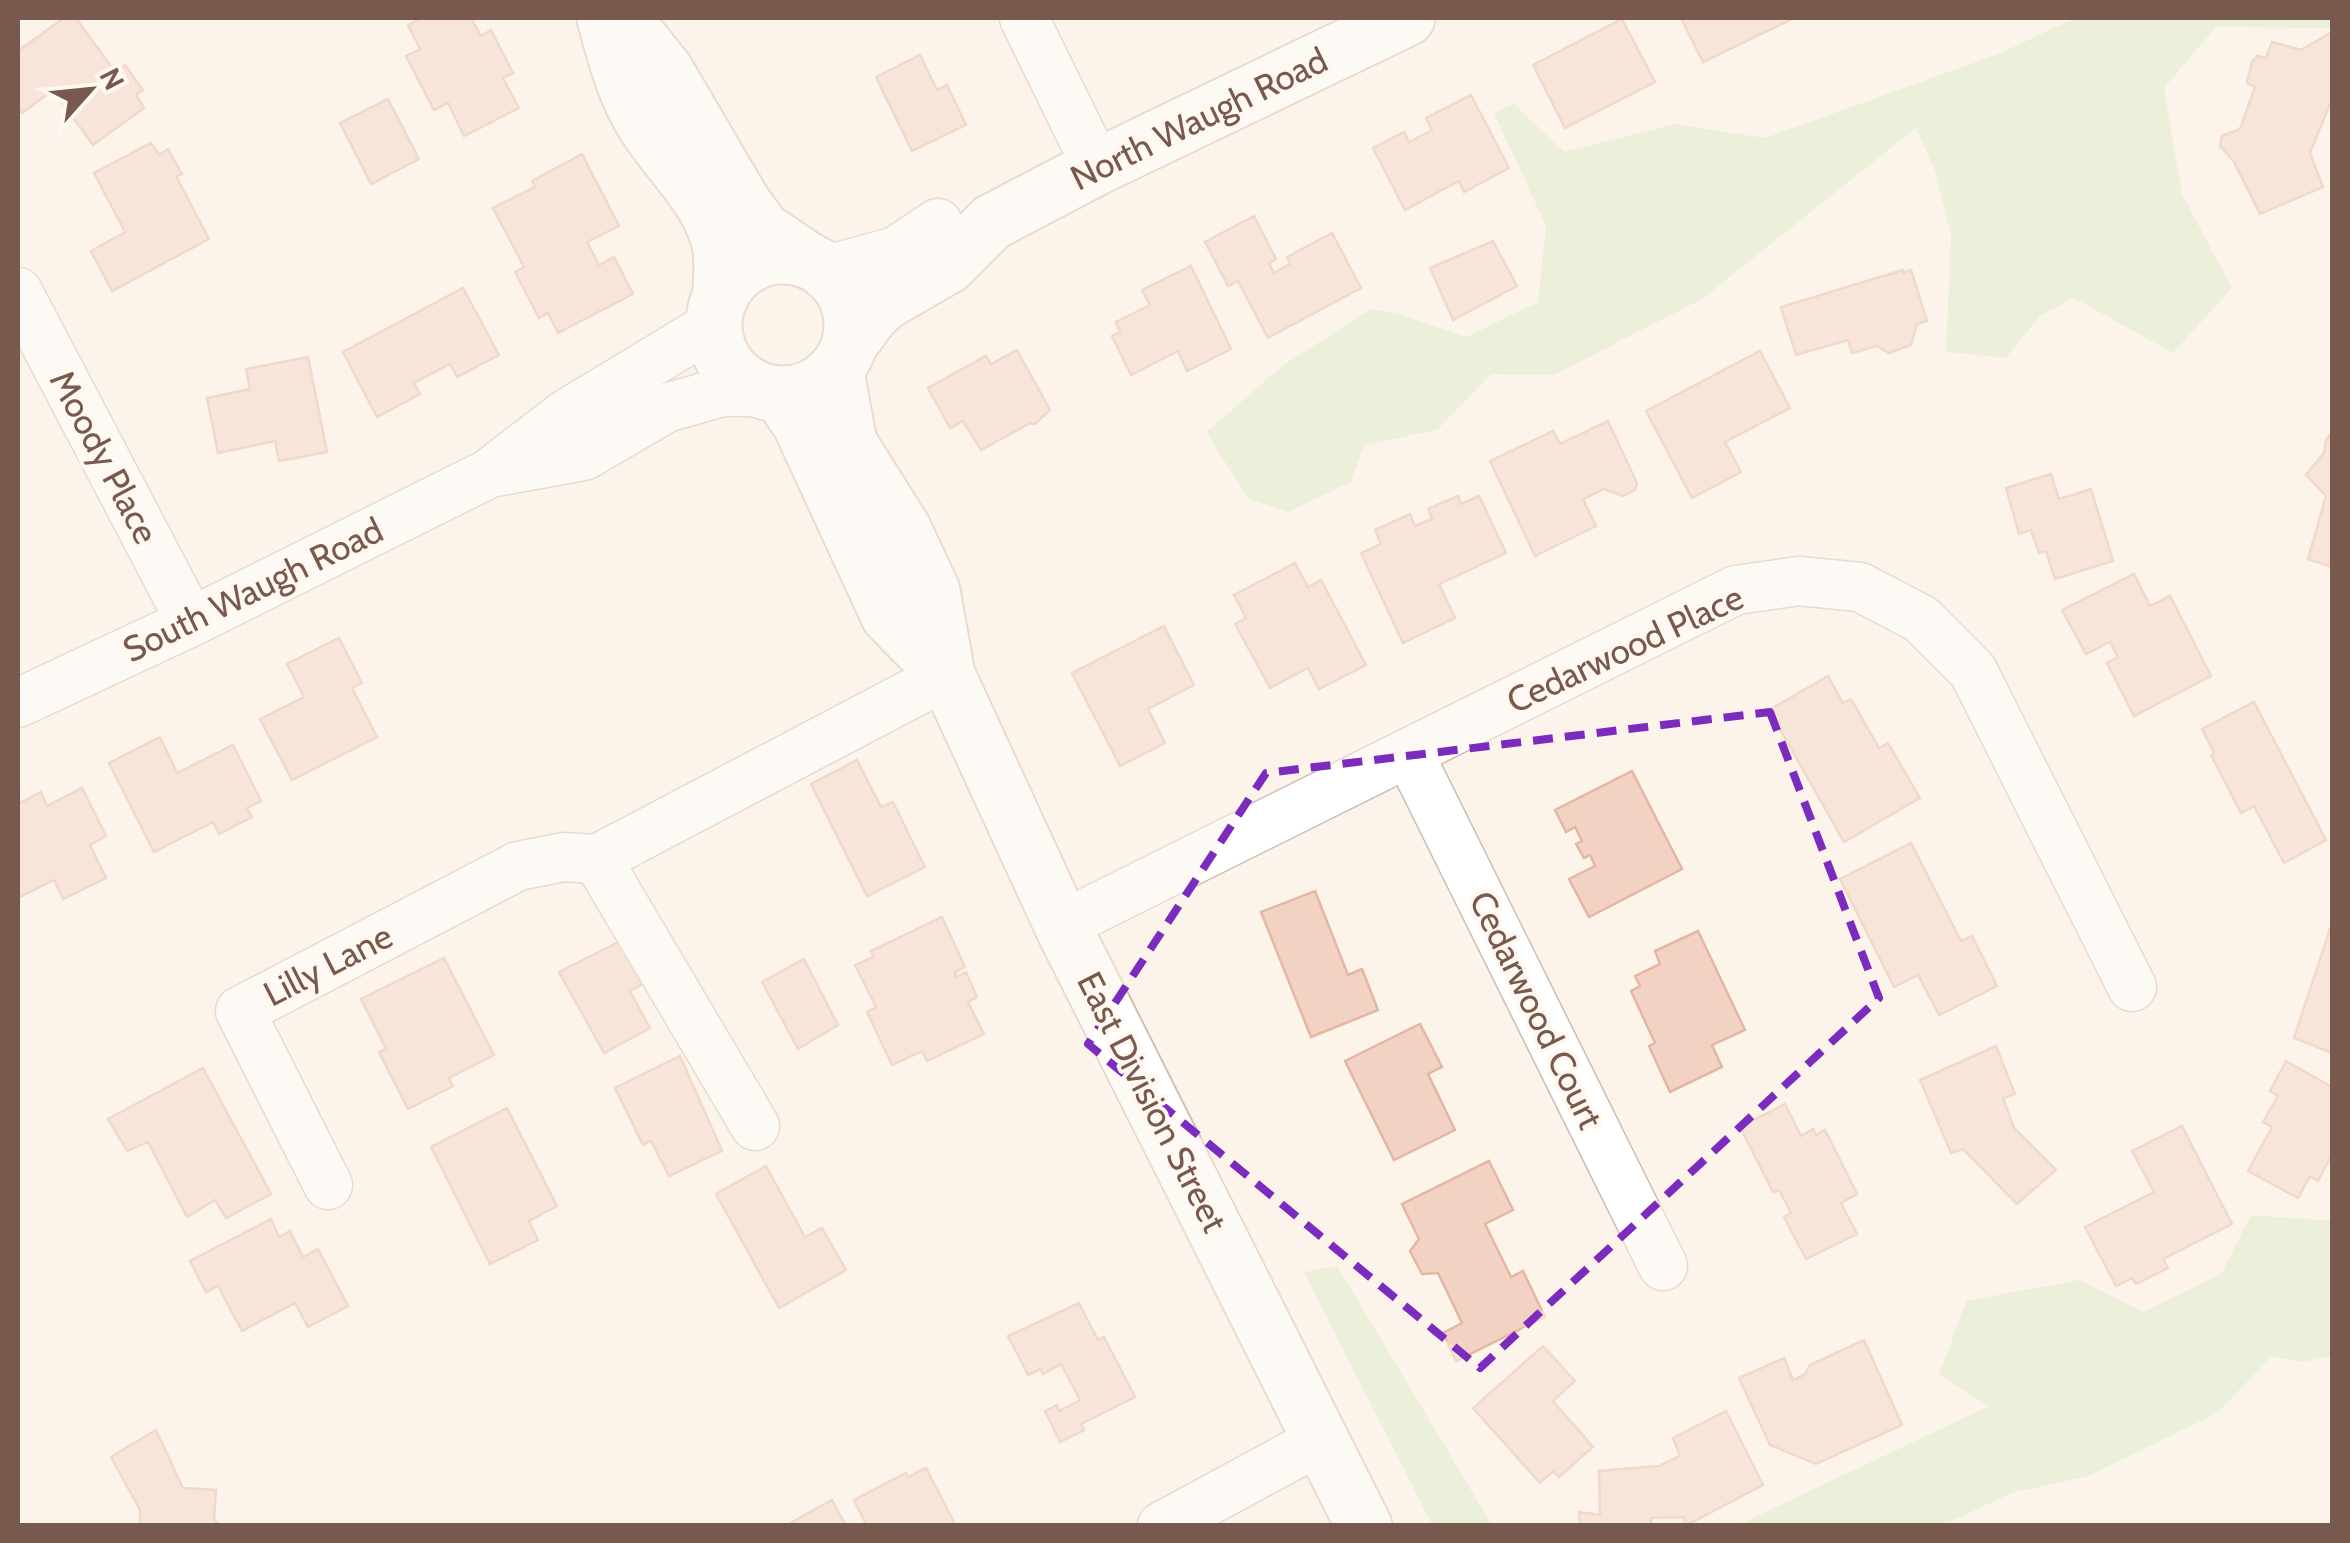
<svg xmlns="http://www.w3.org/2000/svg" width="2350" height="1543" font-family="Cabin,sans-serif">
<rect width="100%" height="100%" fill="#fcf4eb"/>
<g fill="#d9ebc8">
<path d="M2074,18H2332V28L2216,27L2164,88L2182,194L2232,288L2173,353L2074,298L2041,315L2006,358L1946,352L1951,235L1934,169L1916,128L1702,299L1554,375L1491,374L1437,430L1364,445L1351,482L1288,512L1248,498L1206,432L1285,364L1371,309L1395,313L1466,337L1538,302L1546,226L1494,113L1514,104L1564,152L1676,124L1765,138L2001,53Z"/>
<path d="M2251,1215L2332,1221V1356L2302,1362L2272,1356L2217,1413L2089,1476L2011,1493L1944,1525H1738L1989,1406L1939,1375L1966,1301L2079,1280L2143,1312L2221,1274Z"/>
<path d="M1337,1266L1492,1525H1432L1304,1272Z"/>
</g>
<g fill="#f2d2c3" stroke="#e4b7a3" stroke-width="2.5">
<path d="M64,18H76L115,72L125,65L143,90L136,95L144,108L93,145L53,90L22,113L18,107V51Z"/>
<path d="M422,18H471L481,36L491,30L513,73L503,78L519,108L464,136L448,103L434,110L406,56L420,49L408,25Z"/>
<path d="M1681,18H1794L1703,62Z"/>
<path d="M1622,19L1655,82L1565,128L1533,65Z"/>
<path d="M2332,32V99L2310,153L2323,187L2260,214L2234,162L2220,146L2222,136L2240,129L2255,87L2247,83L2252,62L2257,56L2266,58L2272,42L2301,50Z"/>
<path d="M920,55L937,90L947,85L966,125L912,151L876,77Z"/>
<path d="M1471,95L1509,168L1464,192L1459,181L1405,210L1373,148L1404,132L1409,142L1432,130L1426,118Z"/>
<path d="M388,99L419,159L371,184L340,123Z"/>
<path d="M151,143L159,155L168,149L182,174L176,176L209,239L112,291L91,251L125,232L94,173Z"/>
<path d="M582,154L619,226L587,242L599,265L614,257L633,294L558,333L548,313L539,318L515,272L524,267L493,208L535,187L532,181Z"/>
<path d="M1254,216L1276,259L1269,263L1274,273L1290,264L1287,257L1332,233L1361,288L1268,338L1238,281L1228,286L1205,242Z"/>
<path d="M1493,241L1517,286L1453,320L1430,268Z"/>
<path d="M1191,266L1231,349L1187,371L1178,351L1131,375L1112,336L1120,332L1116,322L1150,305L1142,290Z"/>
<path d="M1903,270V273L1911,270L1927,321L1917,324L1911,345L1889,353L1877,346L1852,353L1848,340L1796,355L1781,307Z"/>
<path d="M463,288L499,355L457,377L450,364L414,383L420,394L377,417L343,352Z"/>
<path d="M1017,350L1050,410L1035,424L1030,423L981,450L963,421L950,428L928,388L986,356L991,364Z"/>
<path d="M1760,351L1790,408L1725,442L1741,472L1692,498L1646,411Z"/>
<path d="M308,357L327,452L279,461L275,441L218,453L207,398L250,389L246,369Z"/>
<path d="M1608,421L1637,483L1635,490L1623,496L1604,489L1583,499L1596,526L1535,556L1490,461L1553,431L1560,444Z"/>
<path d="M2332,432V567L2308,559L2326,496L2306,475L2324,453L2326,440Z"/>
<path d="M2051,474L2059,499L2091,489L2113,561L2055,579L2046,551L2039,553L2031,530L2019,534L2006,488Z"/>
<path d="M1458,496L1461,504L1479,496L1506,553L1439,584L1455,618L1403,643L1361,553L1381,544L1375,530L1410,514L1415,526L1432,519L1428,509Z"/>
<path d="M1295,563L1308,587L1321,580L1366,665L1319,689L1308,668L1270,688L1235,624L1246,618L1234,595Z"/>
<path d="M2134,574L2150,606L2170,596L2211,676L2134,716L2107,663L2118,657L2110,642L2086,654L2062,610Z"/>
<path d="M1164,626L1194,685L1148,709L1165,743L1120,766L1072,673Z"/>
<path d="M339,638L362,683L352,688L377,737L292,780L260,719L304,697L287,664Z"/>
<path d="M1828,676L1843,703L1851,699L1879,748L1888,743L1920,798L1844,842L1769,710Z"/>
<path d="M2254,702L2326,840L2284,863L2254,806L2241,813L2211,755L2214,753L2202,729Z"/>
<path d="M160,737L177,773L233,745L261,801L247,808L252,817L219,834L213,822L154,852L109,763Z"/>
<path d="M857,760L881,807L893,802L925,867L867,896L811,784Z"/>
<path d="M1632,771L1682,869L1589,917L1569,879L1595,866L1590,855L1584,858L1576,844L1582,841L1575,827L1566,832L1555,810Z"/>
<path d="M82,788L106,836L90,845L106,878L63,899L54,880L18,898V804L41,792L47,806Z"/>
<path d="M1911,843L1961,941L1972,936L1997,986L1939,1015L1918,975L1894,987L1840,879Z"/>
<path d="M1315,891L1348,975L1362,969L1378,1010L1311,1037L1261,912Z"/>
<path d="M942,917L965,967L955,972L956,977L966,972L977,997L968,1002L984,1034L927,1061L922,1051L892,1065L867,1012L876,1007L855,965L873,957L871,951Z"/>
<path d="M2330,929L2332,930V1053L2294,1038Z"/>
<path d="M1698,931L1745,1030L1712,1045L1722,1067L1670,1092L1649,1046L1655,1043L1631,991L1640,986L1635,976L1660,964L1655,951Z"/>
<path d="M621,941L644,983L630,991L650,1028L604,1053L559,972Z"/>
<path d="M444,958L494,1055L449,1078L453,1086L408,1109L379,1052L386,1049L361,999Z"/>
<path d="M804,959L838,1025L798,1049L762,982Z"/>
<path d="M1420,1024L1442,1067L1428,1074L1455,1130L1394,1160L1345,1061Z"/>
<path d="M1996,1046L2015,1094L2003,1098L2014,1128L2056,1170L2017,1204L1963,1149L1951,1153L1920,1080Z"/>
<path d="M680,1056L722,1151L669,1176L651,1141L643,1145L615,1088Z"/>
<path d="M2286,1061L2332,1087V1155L2318,1181L2310,1176L2298,1198L2248,1171L2272,1127L2263,1122L2278,1096L2270,1091Z"/>
<path d="M203,1068L271,1194L226,1218L215,1200L187,1217L148,1142L127,1151L108,1119Z"/>
<path d="M1785,1104L1801,1136L1813,1129L1816,1135L1825,1130L1857,1194L1841,1203L1857,1234L1806,1259L1784,1217L1791,1213L1779,1190L1773,1192L1740,1127Z"/>
<path d="M507,1108L557,1206L529,1221L538,1240L490,1264L431,1147Z"/>
<path d="M2182,1126L2232,1224L2163,1259L2168,1268L2136,1284L2132,1278L2116,1286L2085,1227L2154,1192L2132,1151Z"/>
<path d="M1489,1161L1513,1210L1485,1224L1511,1277L1523,1271L1545,1317L1456,1361L1443,1333L1462,1323L1438,1273L1422,1274L1410,1251L1419,1239L1402,1204Z"/>
<path d="M766,1166L805,1237L822,1228L846,1270L779,1308L716,1194Z"/>
<path d="M271,1219L279,1237L290,1231L303,1257L318,1249L348,1306L308,1327L295,1303L242,1331L218,1286L206,1292L190,1261Z"/>
<path d="M1079,1303L1098,1340L1104,1337L1135,1397L1081,1424L1084,1430L1060,1442L1045,1411L1057,1405L1059,1411L1080,1400L1061,1364L1043,1374L1041,1369L1028,1375L1008,1336Z"/>
<path d="M1864,1340L1902,1425L1816,1464L1770,1445L1739,1378L1784,1358L1793,1380L1805,1374L1810,1365Z"/>
<path d="M1543,1346L1575,1381L1553,1401L1593,1447L1559,1477L1553,1471L1540,1483L1473,1408Z"/>
<path d="M1726,1411L1763,1485L1685,1526L1684,1517L1651,1518V1526H1580L1579,1512L1600,1515L1599,1471L1659,1466L1680,1456L1673,1438Z"/>
<path d="M156,1430L183,1488L216,1490L214,1519L220,1526H140V1510L111,1457Z"/>
<path d="M926,1468L956,1526H867L854,1500L906,1473L908,1477Z"/>
<path d="M832,1500L846,1526H785Z"/>
</g>
<g fill="none" stroke-linecap="round" stroke-linejoin="round">
<g stroke="#cfbbaf" stroke-width="51">
<g id="street">
<path d="M1024,18L1097,167"/>
<path d="M827,270L896,251L938,223"/>
<path d="M18,292L191,622"/>
<path d="M496,472L584,456L666,408L722,392H761"/>
<path d="M18,703L191,622L488,474L566,414L713,325"/>
<path d="M1409,754L1663,1266"/>
<path d="M597,859L755,1126"/>
<path d="M1062,925L1736,590L1799,581L1860,587L1921,619L1973,671L2132,987"/>
<path d="M328,1185L240,1011L518,866L564,857L597,859L947,675"/>
<path d="M1162,1526L1321,1440"/>
</g>
</g>
<g stroke="#d5bdb0" stroke-width="59">
<g id="secondary">
<path d="M605,18C615,55 624,92 645,125C670,165 713,201 721,249C723,264 721,281 721,296"/>
<path d="M623,18L665,70L743,203L763,230L806,259"/>
<circle cx="783" cy="325" r="69"/>
<path d="M851,342L871,315L885,302L949,265L992,222L1097,167L1407,18"/>
<path d="M836,372L849,443L903,529L932,591L947,675L1062,925L1364,1526"/>
<path d="M782,397L800,423L889,616L947,675"/>
</g>
</g>
<use href="#street" stroke="#fff" stroke-width="48"/>
<use href="#secondary" stroke="#fff" stroke-width="55"/>
</g>
<path d="M0 0H2350V1543H0ZM1770,712L1879,998L1480,1368L1088,1044L1266,773Z" fill="#fcf4eb" fill-opacity=".55" fill-rule="evenodd"/>
<path fill="none" stroke="#7b2cbf" stroke-width="8" stroke-dasharray="20 12" stroke-linejoin="round" d="M1770,712L1879,998L1480,1368L1088,1044L1266,773Z"/>
<g text-anchor="middle" stroke-width="8" stroke-linejoin="round" paint-order="stroke">
<g font-size="35" fill="#78594d" stroke="#fff8f1">
<text transform="translate(1199 119) rotate(-26)" y="12">North Waugh Road</text>
<text transform="translate(104 457) rotate(62)" y="12">Moody Place</text>
<text transform="translate(253 590) rotate(-26)" y="12">South Waugh Road</text>
<text transform="translate(1625 649) rotate(-25)" y="12">Cedarwood Place</text>
<text transform="translate(328 965) rotate(-27)" y="12">Lilly Lane</text>
<text transform="translate(1536 1010) rotate(64)" y="12">Cedarwood Court</text>
<text transform="translate(1152 1102) rotate(63)" y="12">East Division Street</text>
</g>
</g>
<rect width="2350" height="1543" fill="none" stroke="#78594d" stroke-width="40"/>
<g transform="translate(90 90) rotate(63)" stroke="#fff8f1" stroke-width="8" paint-order="stroke">
<path d="M0-8L18 38L0 25L-18 38Z" fill="#78594d"/>
<text y="-15" font-size="28" font-weight="bold" text-anchor="middle" fill="#78594d">N</text>
</g>
</svg>
